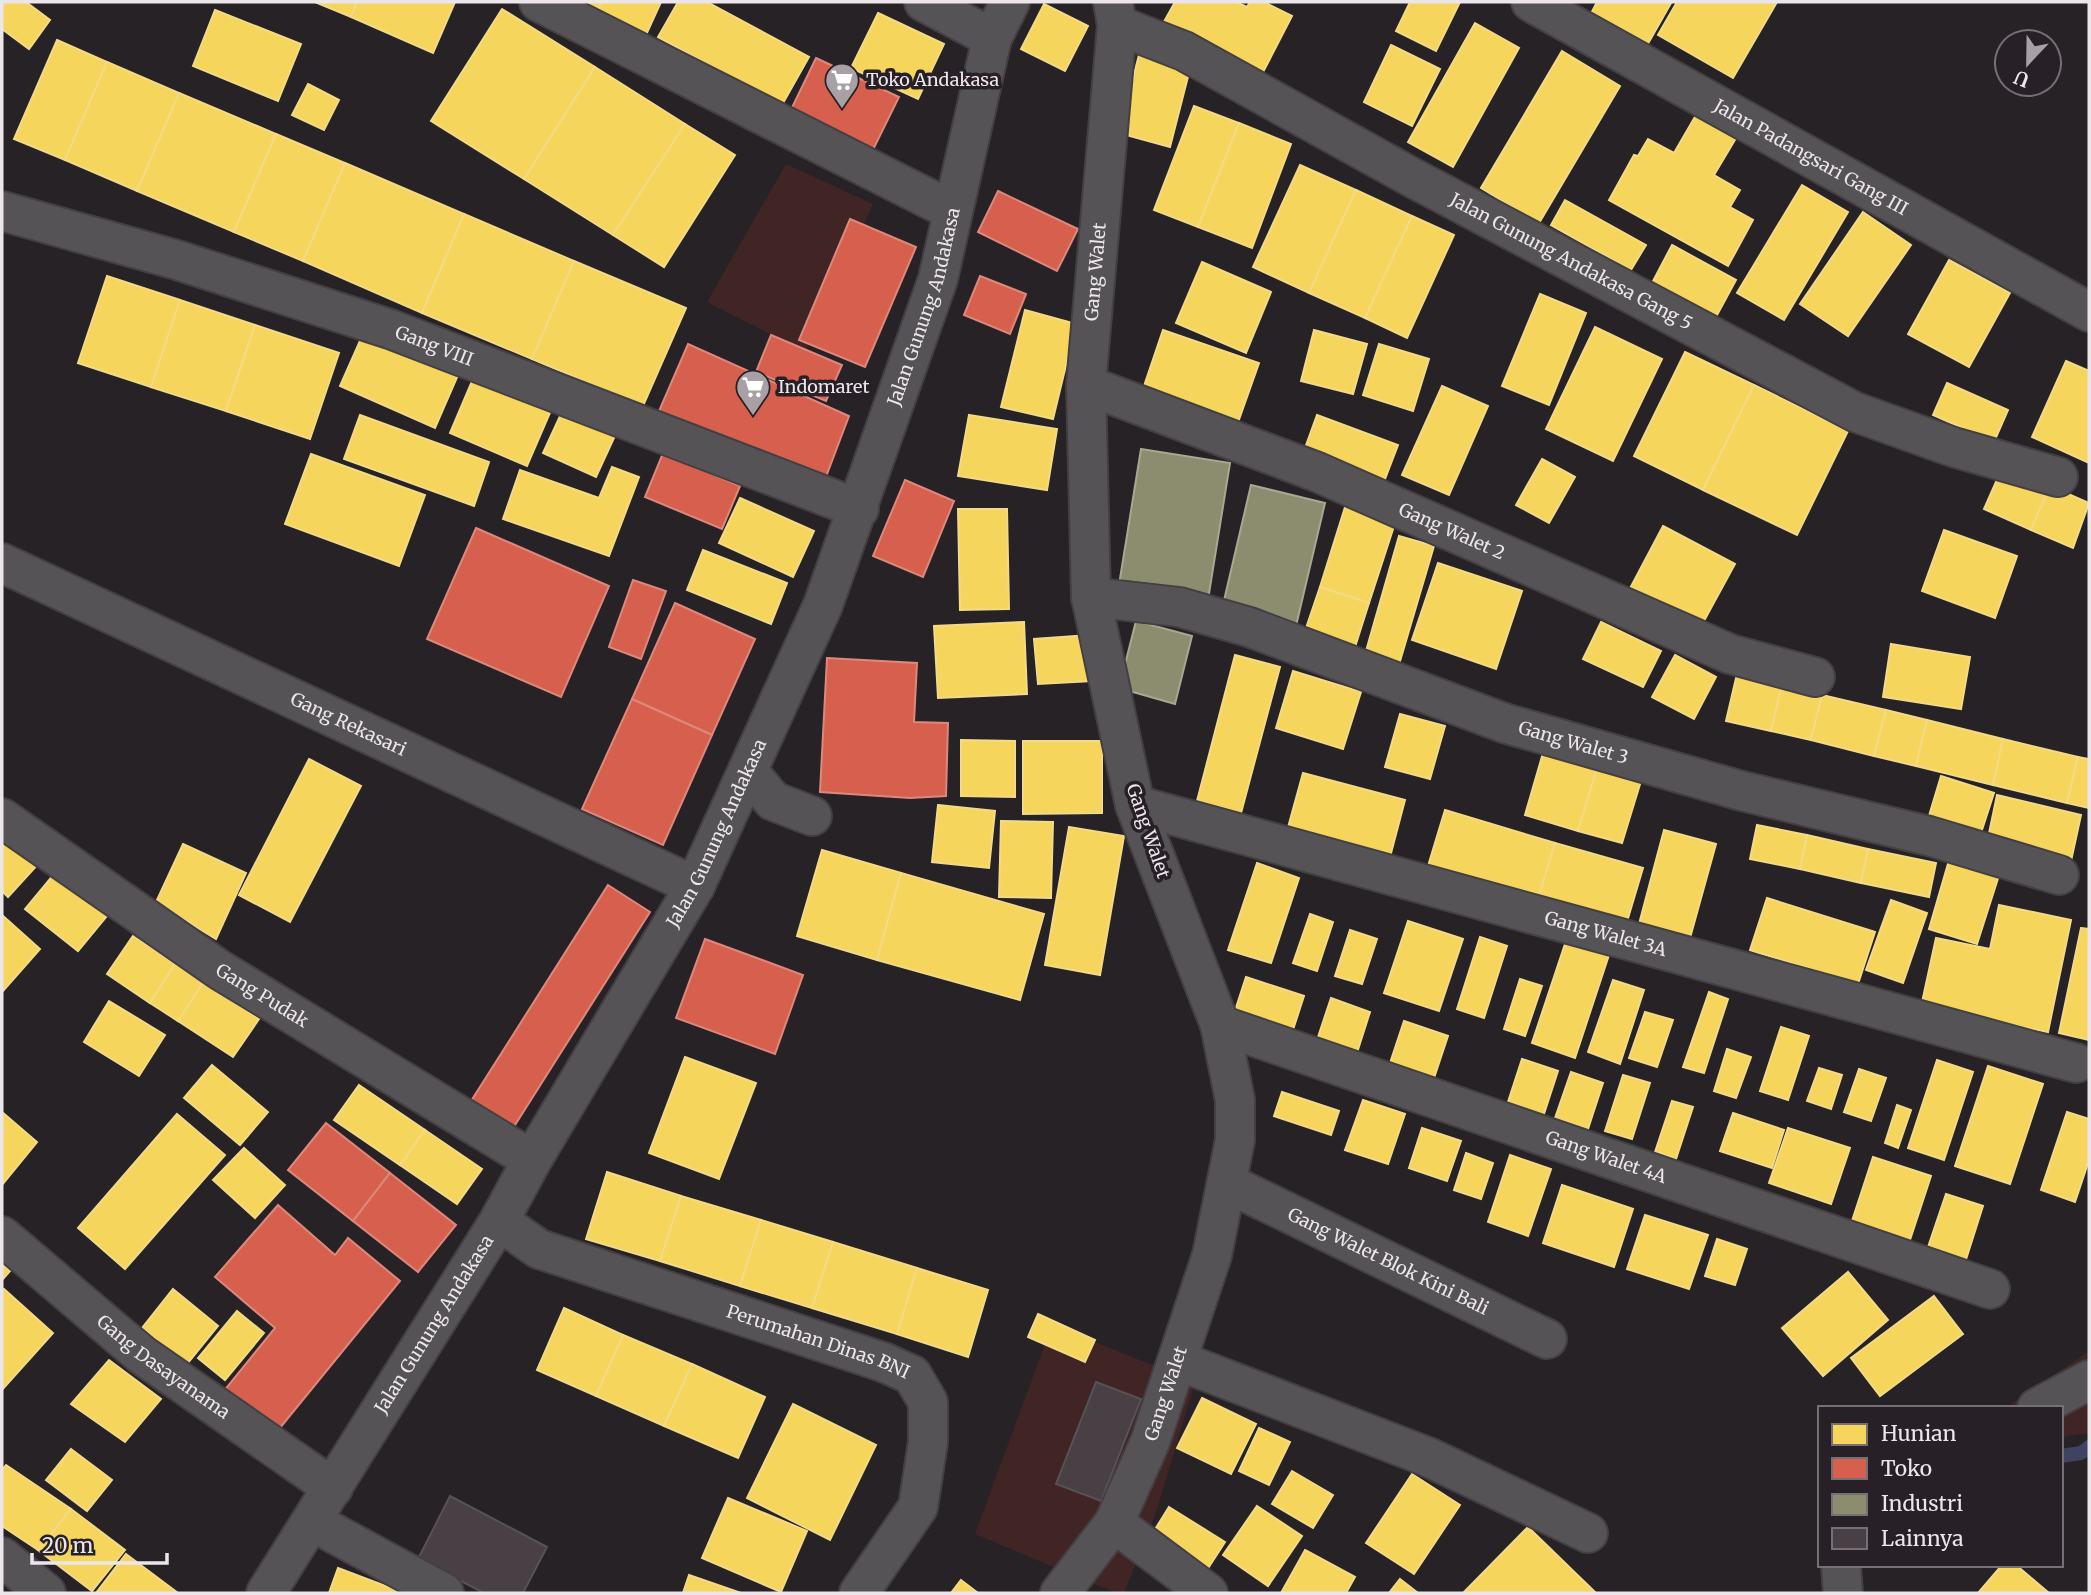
<svg xmlns="http://www.w3.org/2000/svg" width="2091" height="1595" font-family="Merriweather,serif">
<rect width="100%" height="100%" fill="#262226"/>
<g fill="#412524">
<path d="M786,164L873,204L805,351L707,302Z"/>
<path d="M1052,1325L1195,1382L1156,1513L1124,1593H1116L975,1534Z"/>
<path d="M2089,1351V1433L2061,1437V1408H2005Z"/>
</g>
<g fill="#f6d55c" stroke="#f3da87" stroke-width="2">
<path d="M6,2H26L50,20L29,49L2,29V7Z"/>
<path d="M315,2H357L351,17Z"/>
<path d="M357,2H455L433,53L351,17Z"/>
<path d="M574,2H602L597,12Z"/>
<path d="M602,2H661L646,35L597,12Z"/>
<path d="M678,2H707L809,57L782,105L658,37Z"/>
<path d="M1175,2H1236L1247,7L1250,2H1264L1292,16L1260,78L1161,27Z"/>
<path d="M1410,2H1460L1436,51L1396,31Z"/>
<path d="M1597,2H1668L1671,3L1641,56L1585,25Z"/>
<path d="M1677,2H1777L1733,78L1658,35Z"/>
<path d="M1044,4L1088,26L1065,71L1021,49Z"/>
<path d="M502,9L595,67L524,179L431,121Z"/>
<path d="M215,10L301,44L278,101L193,66Z"/>
<path d="M878,13L944,44L918,99L851,68Z"/>
<path d="M1475,23L1519,48L1453,167L1408,142Z"/>
<path d="M57,40L107,62L65,160L14,139Z"/>
<path d="M1391,45L1440,69L1412,126L1364,102Z"/>
<path d="M1141,47L1192,61L1170,147L1119,133Z"/>
<path d="M1562,51L1620,86L1539,223L1481,188Z"/>
<path d="M107,62L179,93L137,191L65,160Z"/>
<path d="M595,67L685,124L613,235L524,179Z"/>
<path d="M308,84L339,100L324,130L292,115Z"/>
<path d="M179,93L276,134L234,232L137,191Z"/>
<path d="M1194,106L1239,123L1198,227L1154,210Z"/>
<path d="M1696,115L1736,138L1714,175L1740,190L1730,207L1753,220L1728,266L1609,200L1634,155L1638,156L1648,139L1674,153Z"/>
<path d="M1239,123L1291,144L1252,248L1198,227Z"/>
<path d="M685,124L735,155L664,267L613,235Z"/>
<path d="M276,134L345,163L303,261L234,232Z"/>
<path d="M345,163L464,214L422,313L303,261Z"/>
<path d="M1300,165L1356,190L1309,293L1253,267Z"/>
<path d="M1802,185L1848,212L1784,320L1737,293Z"/>
<path d="M1356,190L1412,216L1365,318L1309,293Z"/>
<path d="M1565,200L1646,245L1631,270L1551,225Z"/>
<path d="M1863,212L1911,245L1848,336L1800,304Z"/>
<path d="M464,214L574,261L532,359L422,313Z"/>
<path d="M1412,216L1454,235L1407,338L1365,318Z"/>
<path d="M1672,245L1736,280L1716,317L1652,283Z"/>
<path d="M1949,260L2010,293L1969,367L1908,334Z"/>
<path d="M574,261L686,308L643,406L532,359Z"/>
<path d="M1202,262L1271,292L1246,353L1176,323Z"/>
<path d="M107,276L180,300L151,387L78,363Z"/>
<path d="M1540,294L1586,313L1549,405L1502,386Z"/>
<path d="M180,300L255,325L226,411L151,387Z"/>
<path d="M1025,310L1076,324L1053,419L1001,407Z"/>
<path d="M255,325L339,353L310,439L226,411Z"/>
<path d="M1595,327L1662,359L1613,461L1546,429Z"/>
<path d="M1163,330L1259,363L1236,428L1141,395Z"/>
<path d="M1314,330L1367,344L1353,394L1301,381Z"/>
<path d="M363,334L458,375L435,428L340,386Z"/>
<path d="M1379,344L1429,359L1413,411L1363,395Z"/>
<path d="M1685,352L1754,385L1703,490L1634,456Z"/>
<path d="M2066,361L2089,371V463L2032,437Z"/>
<path d="M475,374L552,408L527,466L450,433Z"/>
<path d="M1947,383L2008,410L1994,442L1933,415Z"/>
<path d="M1754,385L1848,431L1797,535L1703,490Z"/>
<path d="M1442,386L1488,406L1449,495L1402,475Z"/>
<path d="M566,403L619,427L596,477L543,453Z"/>
<path d="M360,415L489,462L474,506L344,459Z"/>
<path d="M969,415L1057,429L1047,490L958,476Z"/>
<path d="M1317,415L1398,445L1380,492L1300,462Z"/>
<path d="M311,454L425,495L399,566L285,524Z"/>
<path d="M1542,459L1575,477L1549,523L1516,505Z"/>
<path d="M2003,466L2050,486L2031,530L1984,509Z"/>
<path d="M612,467L639,477L609,556L503,519L520,470L599,498Z"/>
<path d="M2050,486L2089,503L2073,548L2031,530Z"/>
<path d="M740,498L814,531L793,577L719,543Z"/>
<path d="M1346,504L1396,520L1369,603L1320,587Z"/>
<path d="M958,509H1007L1009,609L960,610Z"/>
<path d="M1663,526L1735,564L1698,632L1627,594Z"/>
<path d="M1944,530L2017,556L1995,618L1922,591Z"/>
<path d="M1399,536L1434,546L1398,668L1364,658Z"/>
<path d="M703,550L787,583L771,624L687,590Z"/>
<path d="M1438,563L1522,591L1496,669L1412,640Z"/>
<path d="M1320,587L1369,603L1355,647L1305,631Z"/>
<path d="M1024,622L1027,694L938,698L934,626Z"/>
<path d="M1601,622L1661,651L1643,687L1583,659Z"/>
<path d="M1089,635L1092,681L1038,684L1034,639Z"/>
<path d="M1891,644L1970,657L1961,709L1883,697Z"/>
<path d="M1235,655L1280,667L1241,813L1197,801Z"/>
<path d="M1675,655L1716,677L1694,719L1652,697Z"/>
<path d="M1293,671L1361,692L1343,749L1276,728Z"/>
<path d="M1737,674L1782,685L1771,731L1726,721Z"/>
<path d="M1782,685L1822,695L1811,740L1771,731Z"/>
<path d="M1822,695L1886,710L1874,756L1811,740Z"/>
<path d="M1886,710L1927,720L1916,766L1874,756Z"/>
<path d="M1400,714L1445,726L1430,779L1385,767Z"/>
<path d="M1927,720L2003,739L1993,785L1916,766Z"/>
<path d="M2003,739L2078,757L2067,803L1993,785Z"/>
<path d="M961,740L1015,741V797L961,796Z"/>
<path d="M1023,741H1102V813L1023,814Z"/>
<path d="M1543,753L1597,768L1578,831L1525,815Z"/>
<path d="M2078,757L2089,759V808L2067,803Z"/>
<path d="M309,759L361,786L290,922L239,895Z"/>
<path d="M1597,768L1641,781L1622,843L1578,831Z"/>
<path d="M1303,773L1405,800L1390,857L1287,831Z"/>
<path d="M1941,776L1994,793L1980,836L1928,819Z"/>
<path d="M1997,795L2081,815L2071,861L1987,843Z"/>
<path d="M938,805L995,811L989,868L932,862Z"/>
<path d="M1445,810L1555,843L1538,899L1428,866Z"/>
<path d="M1001,821L1053,822L1051,898L999,897Z"/>
<path d="M1757,825L1807,835L1800,869L1750,859Z"/>
<path d="M1069,827L1124,836L1100,975L1045,965Z"/>
<path d="M2,830L39,863L8,897L2,891Z"/>
<path d="M1664,830L1716,844L1690,938L1639,924Z"/>
<path d="M1807,835L1868,849L1861,883L1800,869Z"/>
<path d="M1555,843L1643,868L1626,925L1538,899Z"/>
<path d="M183,844L246,873L216,939L156,902Z"/>
<path d="M1868,849L1936,863L1929,897L1861,883Z"/>
<path d="M822,850L901,873L877,960L797,936Z"/>
<path d="M1952,850L2002,866L1977,944L1929,929Z"/>
<path d="M1257,863L1299,878L1271,963L1228,950Z"/>
<path d="M55,873L107,916L78,951L25,909Z"/>
<path d="M901,873L1044,914L1020,1000L877,960Z"/>
<path d="M1767,898L1875,932L1858,984L1750,950Z"/>
<path d="M1891,900L1927,913L1903,983L1866,970Z"/>
<path d="M1999,905L2071,920L2048,1032L1921,1007L1936,938L1990,949Z"/>
<path d="M1310,914L1333,922L1317,971L1293,963Z"/>
<path d="M2,915L40,949L2,992Z"/>
<path d="M1408,921L1463,939L1439,1011L1384,993Z"/>
<path d="M2081,928L2089,929V1040L2059,1033Z"/>
<path d="M1350,930L1377,939L1362,984L1335,976Z"/>
<path d="M133,936L175,964L150,1003L107,974Z"/>
<path d="M1480,937L1507,946L1484,1018L1457,1009Z"/>
<path d="M1567,938L1610,952L1575,1058L1532,1043Z"/>
<path d="M175,964L203,983L178,1021L150,1003Z"/>
<path d="M1246,977L1304,996L1289,1042L1231,1023Z"/>
<path d="M1520,979L1542,986L1525,1036L1504,1029Z"/>
<path d="M1613,980L1644,990L1620,1064L1588,1052Z"/>
<path d="M203,983L259,1019L233,1057L178,1021Z"/>
<path d="M1709,992L1728,999L1704,1073L1683,1067Z"/>
<path d="M1331,998L1370,1012L1354,1062L1314,1049Z"/>
<path d="M109,1001L165,1035L139,1076L84,1042Z"/>
<path d="M1645,1012L1673,1020L1657,1067L1629,1058Z"/>
<path d="M1404,1021L1448,1036L1432,1084L1388,1069Z"/>
<path d="M1781,1027L1809,1036L1788,1100L1760,1091Z"/>
<path d="M1727,1049L1751,1057L1736,1098L1714,1091Z"/>
<path d="M685,1057L756,1083L719,1179L649,1153Z"/>
<path d="M1522,1059L1558,1071L1541,1123L1505,1111Z"/>
<path d="M1937,1060L1973,1072L1944,1160L1908,1148Z"/>
<path d="M212,1065L268,1112L240,1145L184,1098Z"/>
<path d="M1988,1066L2043,1084L2010,1184L1955,1166Z"/>
<path d="M1819,1068L1842,1075L1831,1109L1807,1101Z"/>
<path d="M1859,1069L1886,1078L1871,1121L1844,1112Z"/>
<path d="M1571,1072L1603,1083L1588,1129L1555,1118Z"/>
<path d="M1623,1075L1650,1083L1632,1139L1605,1131Z"/>
<path d="M359,1085L425,1130L400,1165L334,1120Z"/>
<path d="M1282,1092L1339,1111L1331,1135L1274,1116Z"/>
<path d="M1363,1100L1405,1114L1388,1164L1345,1150Z"/>
<path d="M1672,1101L1693,1107L1676,1159L1655,1152Z"/>
<path d="M1897,1105L1911,1110L1898,1148L1885,1143Z"/>
<path d="M2,1112L37,1142L2,1185Z"/>
<path d="M2067,1112L2089,1119V1160L2075,1202L2041,1190Z"/>
<path d="M1733,1113L1784,1130L1772,1168L1720,1151Z"/>
<path d="M177,1114L225,1155L125,1269L78,1228Z"/>
<path d="M1422,1128L1461,1141L1447,1181L1409,1168Z"/>
<path d="M1788,1128L1850,1148L1831,1204L1769,1183Z"/>
<path d="M425,1130L482,1169L457,1204L400,1165Z"/>
<path d="M244,1148L285,1185L255,1218L213,1180Z"/>
<path d="M1466,1153L1493,1163L1481,1199L1454,1190Z"/>
<path d="M1510,1155L1551,1169L1528,1236L1488,1222Z"/>
<path d="M1873,1157L1931,1176L1907,1249L1849,1230Z"/>
<path d="M607,1172L681,1196L660,1261L586,1239Z"/>
<path d="M1562,1185L1633,1209L1614,1267L1543,1243Z"/>
<path d="M1946,1194L1983,1206L1962,1272L1924,1259Z"/>
<path d="M681,1196L761,1220L740,1286L660,1261Z"/>
<path d="M1645,1215L1708,1235L1689,1289L1627,1269Z"/>
<path d="M761,1220L833,1242L812,1308L740,1286Z"/>
<path d="M1717,1239L1747,1249L1735,1285L1705,1276Z"/>
<path d="M833,1242L917,1268L897,1334L812,1308Z"/>
<path d="M2,1264L10,1271L2,1280Z"/>
<path d="M917,1268L988,1290L968,1357L897,1334Z"/>
<path d="M1848,1272L1888,1320L1823,1376L1782,1328Z"/>
<path d="M4,1289L53,1333L2,1390V1291Z"/>
<path d="M173,1289L218,1326L187,1364L142,1328Z"/>
<path d="M1934,1296L1963,1334L1880,1396L1851,1358Z"/>
<path d="M564,1308L623,1335L596,1396L537,1370Z"/>
<path d="M237,1311L264,1333L225,1380L198,1358Z"/>
<path d="M1038,1314L1095,1340L1085,1362L1028,1337Z"/>
<path d="M623,1335L692,1364L664,1426L596,1396Z"/>
<path d="M109,1360L161,1399L125,1442L71,1404Z"/>
<path d="M692,1364L765,1397L738,1458L664,1426Z"/>
<path d="M1202,1398L1256,1424L1231,1474L1177,1448Z"/>
<path d="M793,1404L876,1445L830,1540L747,1498Z"/>
<path d="M1259,1428L1290,1442L1269,1485L1239,1471Z"/>
<path d="M71,1449L112,1480L87,1511L46,1480Z"/>
<path d="M6,1465L71,1509L38,1550L2,1526V1470Z"/>
<path d="M1292,1471L1333,1495L1313,1528L1272,1504Z"/>
<path d="M1412,1474L1460,1505L1414,1574L1366,1543Z"/>
<path d="M728,1498L807,1531L781,1592L702,1558Z"/>
<path d="M1257,1506L1302,1536L1268,1586L1223,1555Z"/>
<path d="M1169,1507L1225,1542L1205,1573L1149,1539Z"/>
<path d="M71,1509L125,1550L92,1591L38,1550Z"/>
<path d="M1528,1527L1596,1593H1463Z"/>
<path d="M1305,1550L1355,1577L1346,1593H1281Z"/>
<path d="M126,1554L178,1593H96Z"/>
<path d="M2002,1565H2016L2049,1593H1978Z"/>
<path d="M338,1568L404,1593H329Z"/>
<path d="M689,1575L741,1593H683Z"/>
<path d="M1400,1579L1418,1593H1389Z"/>
<path d="M961,1580L978,1593H951Z"/>
</g>
<g fill="#d6604d" stroke="#dd887c" stroke-width="2">
<path d="M816,58L899,97L867,162L785,122Z"/>
<path d="M998,191L1078,229L1057,271L978,232Z"/>
<path d="M850,219L916,247L865,367L799,340Z"/>
<path d="M980,276L1026,294L1010,334L964,315Z"/>
<path d="M771,335L842,365L826,401L756,372Z"/>
<path d="M688,344L849,416L821,490L656,418Z"/>
<path d="M663,453L740,486L722,529L645,497Z"/>
<path d="M905,480L954,501L923,577L873,556Z"/>
<path d="M476,528L609,586L561,697L427,639Z"/>
<path d="M633,580L666,591L641,659L609,647Z"/>
<path d="M675,603L755,639L712,735L632,699Z"/>
<path d="M827,658L917,663L914,722L948,723L946,796L910,798L820,792Z"/>
<path d="M632,699L712,735L663,845L582,809Z"/>
<path d="M608,885L650,912L508,1136L466,1109Z"/>
<path d="M705,939L803,975L775,1054L676,1018Z"/>
<path d="M326,1123L390,1173L353,1221L288,1170Z"/>
<path d="M390,1173L456,1225L418,1272L353,1221Z"/>
<path d="M278,1205L335,1255L348,1238L400,1281L275,1434L223,1392L275,1328L215,1277Z"/>
</g>
<g fill="#8c8c6e" stroke="#a9a794" stroke-width="2">
<path d="M1141,449L1230,463L1207,606L1118,591Z"/>
<path d="M1251,485L1325,503L1296,626L1222,609Z"/>
<path d="M1136,621L1192,636L1175,704L1119,688Z"/>
</g>
<g fill="none" stroke-linecap="round" stroke-linejoin="round">
<path stroke="#3f4362" stroke-width="14" d="M2061,1456L2081,1453L2089,1447"/>
</g>
<g fill="#484044" stroke="#565255" stroke-width="2">
<path d="M1096,1382L1141,1399L1101,1501L1056,1484Z"/>
<path d="M450,1496L547,1547L523,1593H484L418,1559Z"/>
</g>
<g fill="none" stroke-linecap="round" stroke-linejoin="round">
<g stroke="#433f43" stroke-width="42">
<g id="minor">
<path d="M539,2L953,211"/>
<path d="M924,2L992,38"/>
<path id="s1" d="M1113,2L1117,25L1184,51L1413,178L1855,412L1953,447L2058,477"/>
<path id="s2" d="M1531,2L2089,312"/>
<path id="s3" d="M2,211L177,260L390,329L859,509"/>
<path id="s4" d="M1086,385L1317,472L1730,654L1815,677"/>
<path id="s5" d="M2,563L695,886"/>
<path id="s6" d="M1091,597L1179,607L1249,627L1504,723L1742,791L1929,836L2059,875"/>
<path d="M748,771L773,801L812,816"/>
<path id="s7" d="M1135,805L2076,1063"/>
<path id="s8" d="M2,818L220,970L532,1160"/>
<path id="s9" d="M1220,1025L1990,1289"/>
<path id="s10" d="M1229,1184L1547,1339"/>
<path id="s11" d="M499,1221L539,1249L883,1362L912,1375L928,1402V1442L918,1507L859,1593"/>
<path id="s12" d="M2,1236L142,1355L333,1488"/>
<path d="M1179,1361L1428,1457L1588,1533"/>
<path d="M2037,1408L2089,1380"/>
<path d="M313,1522L444,1593"/>
<path d="M1114,1523L1208,1593"/>
<path d="M2,1557L46,1593"/>
<path d="M1841,1565L1843,1593"/>
<path id="s13" d="M266,1593L499,1221L532,1160L695,886L823,605L938,279L992,38L1010,2"/>
<path id="s14" d="M1060,1593L1114,1523L1150,1442L1212,1255L1235,1140V1100L1220,1025L1135,805L1091,597L1086,385L1117,25"/>
</g>
</g>
<use href="#minor" stroke="#565356" stroke-width="38"/>
</g>
<defs>
<g id="supermarket-pin" transform="scale(1.75)"><path d="M0 17L-7.5 6A9.5 9.5 0 1 1 7.5 6Z" fill="#a7a1a6" stroke="#282027"/><path d="M-6-5.5h2.5l.6 2H6L4.5 2H-2.5L-4.4-4H-6ZM-1.5 3.2a1.3 1.3 0 1 0 .1 0ZM3 3.2a1.3 1.3 0 1 0 .1 0Z" fill="#fff"/></g>
</defs>
<g fill-rule="evenodd">
<use href="#supermarket-pin" x="842" y="80"/>
<use href="#supermarket-pin" x="753" y="387"/>
</g>
<g text-anchor="middle" stroke-width="7" stroke-linejoin="round" paint-order="stroke">
<g font-size="18" fill="#ece6eb" stroke="#282027" text-anchor="start">
<text x="866" y="86">Toko Andakasa</text>
<text x="778" y="393">Indomaret</text>
</g>
<g font-size="18" fill="#ece6eb" stroke="#282027">
<text dy="6" stroke="none"><textPath href="#s2" startOffset="320">Jalan Padangsari Gang III</textPath></text>
<text dy="6" stroke="none"><textPath href="#s1" startOffset="536">Jalan Gunung Andakasa Gang 5</textPath></text>
<text dy="6" stroke="none"><textPath href="#s14" startOffset="1382">Gang Walet</textPath></text>
<text dy="6" stroke="none"><textPath href="#s13" startOffset="1451">Jalan Gunung Andakasa</textPath></text>
<text dy="6" stroke="none"><textPath href="#s3" startOffset="453">Gang VIII</textPath></text>
<text dy="6" stroke="none"><textPath href="#s4" startOffset="394">Gang Walet 2</textPath></text>
<text dy="6" stroke="none"><textPath href="#s5" startOffset="382">Gang Rekasari</textPath></text>
<text dy="6" stroke="none"><textPath href="#s6" startOffset="506">Gang Walet 3</textPath></text>
<text transform="translate(1148 831) rotate(71)" y="6">Gang Walet</text>
<text dy="6" stroke="none"><textPath href="#s13" startOffset="884">Jalan Gunung Andakasa</textPath></text>
<text dy="6" stroke="none"><textPath href="#s7" startOffset="488">Gang Walet 3A</textPath></text>
<text dy="6" stroke="none"><textPath href="#s8" startOffset="315">Gang Pudak</textPath></text>
<text dy="6" stroke="none"><textPath href="#s9" startOffset="408">Gang Walet 4A</textPath></text>
<text dy="6" stroke="none"><textPath href="#s10" startOffset="177">Gang Walet Blok Kini Bali</textPath></text>
<text dy="6" stroke="none"><textPath href="#s13" startOffset="317">Jalan Gunung Andakasa</textPath></text>
<text dy="6" stroke="none"><textPath href="#s11" startOffset="343">Perumahan Dinas BNI</textPath></text>
<text dy="6" stroke="none"><textPath href="#s12" startOffset="208">Gang Dasayanama</textPath></text>
<text dy="6" stroke="none"><textPath href="#s14" startOffset="228">Gang Walet</textPath></text>
</g>
</g>
<rect width="2091" height="1595" fill="none" stroke="#ece6eb" stroke-width="7"/>
<rect x="1818" y="1406" width="245" height="161" fill="#282027" stroke="#766f75" stroke-width="2"/>
<rect x="1832" y="1424" width="35" height="21" fill="#f6d55c" stroke="#766f75" stroke-width="2"/>
<text x="1881" y="1441" font-size="21" fill="#ece6eb">Hunian</text>
<rect x="1832" y="1458" width="35" height="21" fill="#d6604d" stroke="#766f75" stroke-width="2"/>
<text x="1881" y="1476" font-size="21" fill="#ece6eb">Toko</text>
<rect x="1832" y="1494" width="35" height="21" fill="#8c8c6e" stroke="#766f75" stroke-width="2"/>
<text x="1881" y="1511" font-size="21" fill="#ece6eb">Industri</text>
<rect x="1832" y="1528" width="35" height="21" fill="#484044" stroke="#766f75" stroke-width="2"/>
<text x="1881" y="1546" font-size="21" fill="#ece6eb">Lainnya</text>
<g transform="translate(2028 63) rotate(202)"><circle r="33" fill="#282027" stroke="#766f75" stroke-width="2"/>
<path d="M0-5L12 26L0 18L-12 26Z" fill="#a7a1a6"/>
<text y="-10" font-size="19" font-weight="bold" text-anchor="middle" fill="#ece6eb">U</text>
</g>
<path d="M32 1553v10h135v-10" fill="none" stroke="#ece6eb" stroke-width="3.5"/>
<text x="42" y="1553" font-size="21" fill="#ece6eb" stroke="#282027" stroke-width="5" paint-order="stroke">20 m</text>
</svg>
